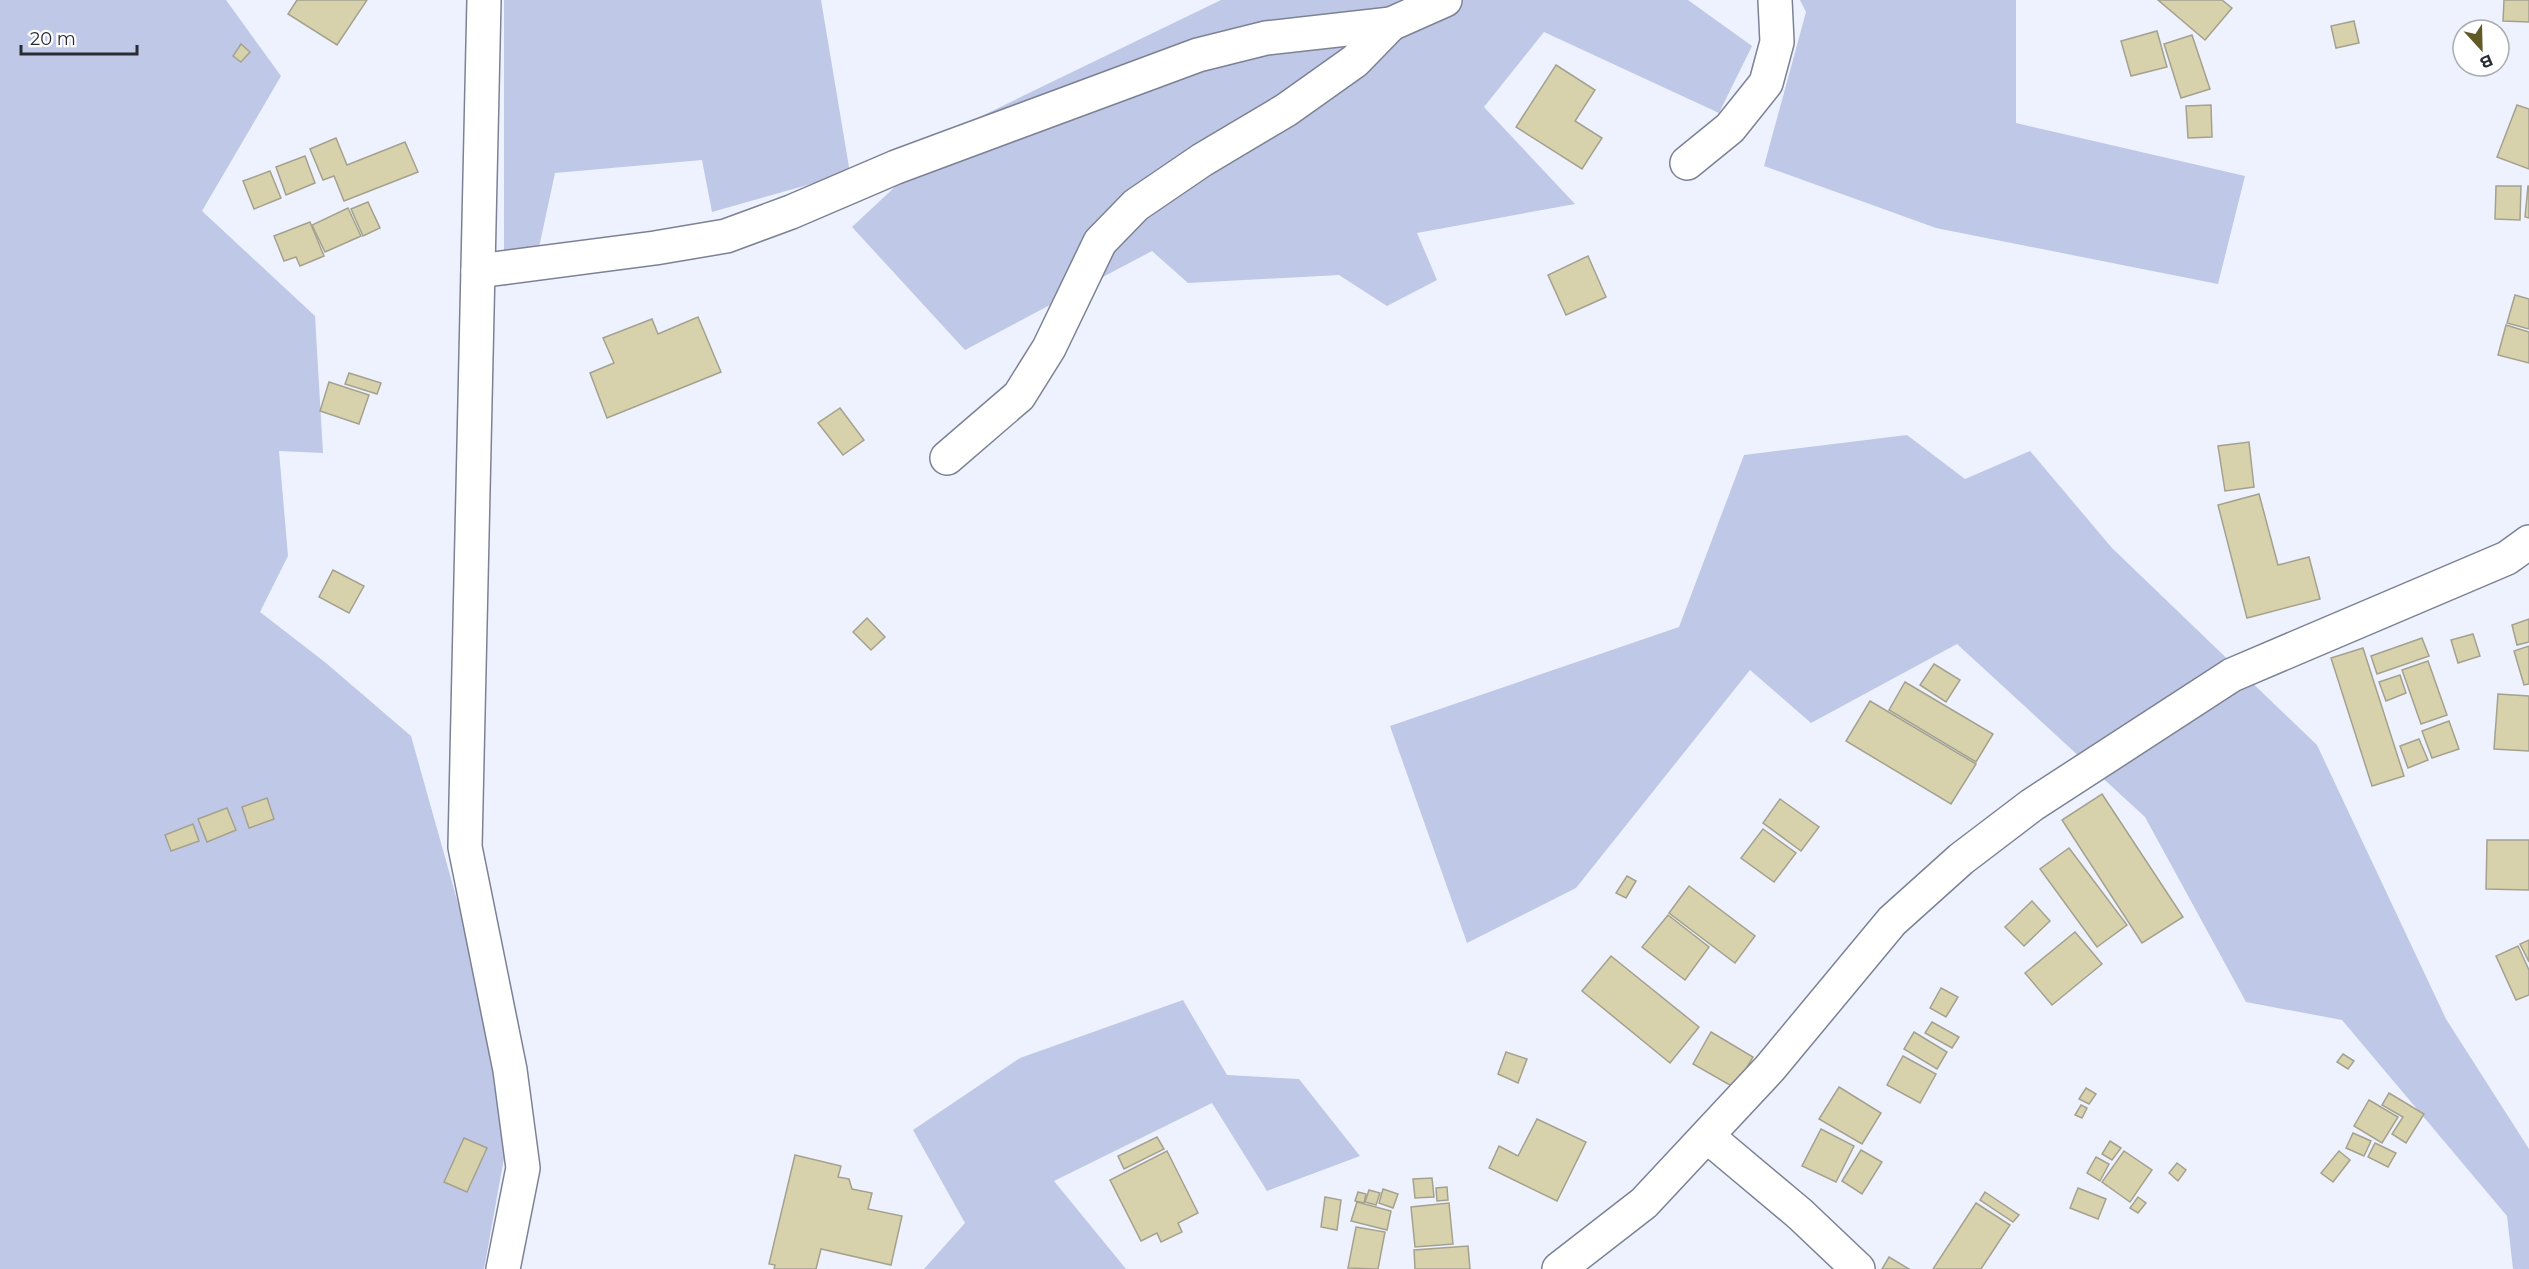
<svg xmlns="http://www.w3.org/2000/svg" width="2529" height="1269" font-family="Montserrat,sans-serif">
<rect width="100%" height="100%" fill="#eef2ff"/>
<g fill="#bfc8e6">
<path d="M0,0H226L281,76L202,211L315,316L323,453L279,451L288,556L260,612L326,663L411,736L514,1103L484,1269H0Z"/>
<path d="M504,0H821L850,173L712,212L702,160L555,173L532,280L504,286Z"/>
<path d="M1221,0H1688L1752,46L1719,113L1544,32L1484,107L1575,204L1417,233L1437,280L1387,306L1339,275L1188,283L1152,251L965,350L852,227L959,127Z"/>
<path d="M1800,0H2016V123L2245,176L2218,284L1936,228L1764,166L1806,12Z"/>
<path d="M1907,435L1965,479L2030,451L2112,548L2317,745L2446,1019L2529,1149V1269H2513L2507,1216L2342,1020L2246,1002L2145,817L1957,644L1811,723L1750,670L1576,888L1467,943L1390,726L1679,627L1744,455Z"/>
<path d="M1183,1000L1227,1075L1299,1079L1360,1156L1267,1191L1212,1103L1054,1181L1126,1269H924L965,1223L913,1130L1020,1058Z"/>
</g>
<g fill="#d7d1ac" stroke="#a4a28e" stroke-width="1.5">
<path d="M297,0H367L337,45L288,14Z"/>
<path d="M2158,0H2222L2232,8L2205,40Z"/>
<path d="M2504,0H2529V22L2503,21Z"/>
<path d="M2354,21L2359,43L2336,48L2331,26Z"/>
<path d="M2157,31L2167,67L2131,76L2121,41Z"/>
<path d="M2192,35L2210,89L2181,98L2164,44Z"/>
<path d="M241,44L250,52L241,62L233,56Z"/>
<path d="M1556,65L1595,90L1575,121L1602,138L1582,169L1516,127Z"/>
<path d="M2211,105L2212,137L2188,138L2186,106Z"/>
<path d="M2517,105L2529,109V169L2497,157Z"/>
<path d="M336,138L347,165L405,142L418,172L344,201L334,176L323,180L310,149Z"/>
<path d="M305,156L315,183L286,195L276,167Z"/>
<path d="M270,171L281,198L254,209L243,181Z"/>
<path d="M2496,186H2521L2520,220L2495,219Z"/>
<path d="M2528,186H2529V218L2525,217Z"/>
<path d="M368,202L380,228L363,236L351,209Z"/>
<path d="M348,208L361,236L325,252L312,225Z"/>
<path d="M310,222L324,256L300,266L296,257L284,261L274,236Z"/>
<path d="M1588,256L1606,297L1566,315L1548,275Z"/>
<path d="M2515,295L2529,299V329L2507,323Z"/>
<path d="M698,317L721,372L607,418L590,373L614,363L603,338L652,319L658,334Z"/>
<path d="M2506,325L2529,332V363L2498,355Z"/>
<path d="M349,373L381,383L377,394L345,384Z"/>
<path d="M329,382L369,395L359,424L320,411Z"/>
<path d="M840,408L864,440L843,455L818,423Z"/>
<path d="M2249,442L2254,487L2225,491L2218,446Z"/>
<path d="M2259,494L2278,565L2309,557L2320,599L2247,618L2218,505Z"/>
<path d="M333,570L364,586L349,613L319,597Z"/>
<path d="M867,618L885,637L871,650L853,632Z"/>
<path d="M2529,619V642L2517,645L2512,625Z"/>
<path d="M2473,634L2480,656L2458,663L2451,640Z"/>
<path d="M2422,638L2429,656L2377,674L2371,656Z"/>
<path d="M2529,646V684L2524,685L2514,651Z"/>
<path d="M2363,648L2404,776L2372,786L2331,658Z"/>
<path d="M2428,661L2447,715L2421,724L2402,670Z"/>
<path d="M1934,664L1960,680L1946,702L1920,685Z"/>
<path d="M2400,675L2406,693L2386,701L2379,682Z"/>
<path d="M1905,682L1993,734L1976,762L1889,710Z"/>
<path d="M2498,694L2529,696V751L2494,749Z"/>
<path d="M1870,701L1976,764L1951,804L1846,741Z"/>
<path d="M2449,721L2459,749L2432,758L2422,731Z"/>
<path d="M2419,739L2428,760L2408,768L2400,746Z"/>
<path d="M2102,794L2183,917L2142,943L2062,820Z"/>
<path d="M267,798L274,819L249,828L242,807Z"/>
<path d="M1780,799L1819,827L1801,851L1763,823Z"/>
<path d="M227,808L236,830L207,842L198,819Z"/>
<path d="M193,824L199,841L171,851L165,835Z"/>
<path d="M1763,829L1796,853L1774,882L1741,858Z"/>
<path d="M2487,840H2529V890L2486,889Z"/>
<path d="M2069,848L2127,925L2097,947L2040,869Z"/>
<path d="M1627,876L1636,881L1626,898L1616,893Z"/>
<path d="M1689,886L1755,936L1735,963L1669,913Z"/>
<path d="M2032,901L2050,921L2024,946L2005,927Z"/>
<path d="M1668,915L1709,947L1685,980L1642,947Z"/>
<path d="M2075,932L2102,964L2052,1005L2025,973Z"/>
<path d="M2529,940V962L2520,944Z"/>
<path d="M2518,946L2529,970V995L2516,1000L2496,956Z"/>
<path d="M1611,956L1699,1027L1670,1063L1582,991Z"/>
<path d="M1941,988L1958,997L1946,1017L1930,1008Z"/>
<path d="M1932,1022L1959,1037L1952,1048L1925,1033Z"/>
<path d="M1711,1032L1753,1057L1735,1088L1693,1064Z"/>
<path d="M1914,1032L1947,1052L1937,1069L1904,1049Z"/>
<path d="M1506,1052L1527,1059L1518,1083L1498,1074Z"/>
<path d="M2343,1054L2354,1061L2348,1069L2337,1062Z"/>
<path d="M1903,1056L1936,1074L1920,1103L1887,1085Z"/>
<path d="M1839,1087L1881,1113L1862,1144L1819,1119Z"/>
<path d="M2086,1088L2096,1094L2089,1104L2079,1099Z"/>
<path d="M2389,1093L2424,1114L2406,1143L2392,1134L2403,1117L2382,1105Z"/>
<path d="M2369,1100L2398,1117L2382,1143L2354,1126Z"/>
<path d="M2081,1105L2087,1108L2082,1118L2075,1115Z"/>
<path d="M1537,1119L1586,1142L1557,1201L1489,1168L1499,1146L1518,1156Z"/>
<path d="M1821,1129L1854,1146L1836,1182L1802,1166Z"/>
<path d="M2353,1133L2371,1141L2364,1156L2346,1148Z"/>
<path d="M1157,1137L1164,1149L1124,1169L1118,1156Z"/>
<path d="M464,1138L487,1148L467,1192L444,1182Z"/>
<path d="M2110,1141L2121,1148L2112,1160L2102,1154Z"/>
<path d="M2375,1143L2396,1153L2388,1167L2368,1157Z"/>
<path d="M1861,1150L1882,1162L1862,1194L1842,1181Z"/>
<path d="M1167,1151L1198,1213L1178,1223L1182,1232L1161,1242L1157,1233L1141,1241L1110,1180Z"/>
<path d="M2124,1151L2152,1170L2130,1202L2102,1182Z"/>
<path d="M2339,1151L2350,1160L2333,1182L2321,1173Z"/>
<path d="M795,1155L841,1166L838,1177L849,1179L852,1189L872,1193L868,1209L902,1216L891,1265L821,1249L816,1269H774L775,1265L769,1264Z"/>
<path d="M2096,1157L2109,1164L2100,1181L2087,1173Z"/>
<path d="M2177,1163L2186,1170L2178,1181L2169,1173Z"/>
<path d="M1432,1178L1434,1197L1415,1198L1413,1179Z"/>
<path d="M1447,1187L1448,1200L1437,1201L1436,1188Z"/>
<path d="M2078,1188L2106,1199L2098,1219L2070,1208Z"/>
<path d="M1383,1189L1398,1194L1393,1208L1379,1203Z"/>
<path d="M1369,1190L1380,1193L1376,1205L1365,1202Z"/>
<path d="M1358,1192L1366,1194L1364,1203L1355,1201Z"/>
<path d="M1985,1192L2019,1215L2013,1222L1980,1200Z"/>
<path d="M1325,1197L1341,1200L1337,1230L1321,1227Z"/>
<path d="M2138,1197L2146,1203L2138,1213L2130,1208Z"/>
<path d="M1357,1202L1391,1211L1387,1230L1351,1221Z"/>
<path d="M1449,1203L1453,1244L1415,1247L1411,1207Z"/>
<path d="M1976,1203L2010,1225L1981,1269H1933Z"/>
<path d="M1356,1227L1385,1232L1378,1269L1348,1268Z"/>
<path d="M1468,1246L1470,1269H1415L1414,1250Z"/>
<path d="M1889,1257L1909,1269H1882Z"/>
</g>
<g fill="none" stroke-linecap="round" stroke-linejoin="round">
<g stroke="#7c8294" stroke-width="36">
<g id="minor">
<path d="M484,0L465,847L510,1070L523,1168L503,1269"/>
<path d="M1687,163L1730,128L1766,83L1777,42L1775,0"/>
<path d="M478,271L655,248L726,236L791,212L896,167L1198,55L1266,38L1391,24L1445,0"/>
<path d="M947,458L1019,396L1049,348L1100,242L1136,205L1202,160L1286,110L1355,61L1391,24"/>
<path d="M1707,1136L1800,1214L1858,1269"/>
<path d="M1559,1269L1644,1203L1770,1068L1892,921L1961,859L2032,805L2232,675L2507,558L2529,542"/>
</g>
</g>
<use href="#minor" stroke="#fff" stroke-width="33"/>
</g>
<g transform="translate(2481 48) rotate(158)"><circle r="28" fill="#ffffff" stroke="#aaabae" stroke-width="1.5"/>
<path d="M0-4.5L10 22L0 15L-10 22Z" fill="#615926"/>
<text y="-9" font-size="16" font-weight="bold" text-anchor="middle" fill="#2a2c34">B</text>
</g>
<path d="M21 45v9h116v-9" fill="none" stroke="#2a2c34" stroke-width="3"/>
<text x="30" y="45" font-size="18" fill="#2a2c34" stroke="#ffffff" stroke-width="4.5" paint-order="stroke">20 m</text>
</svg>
